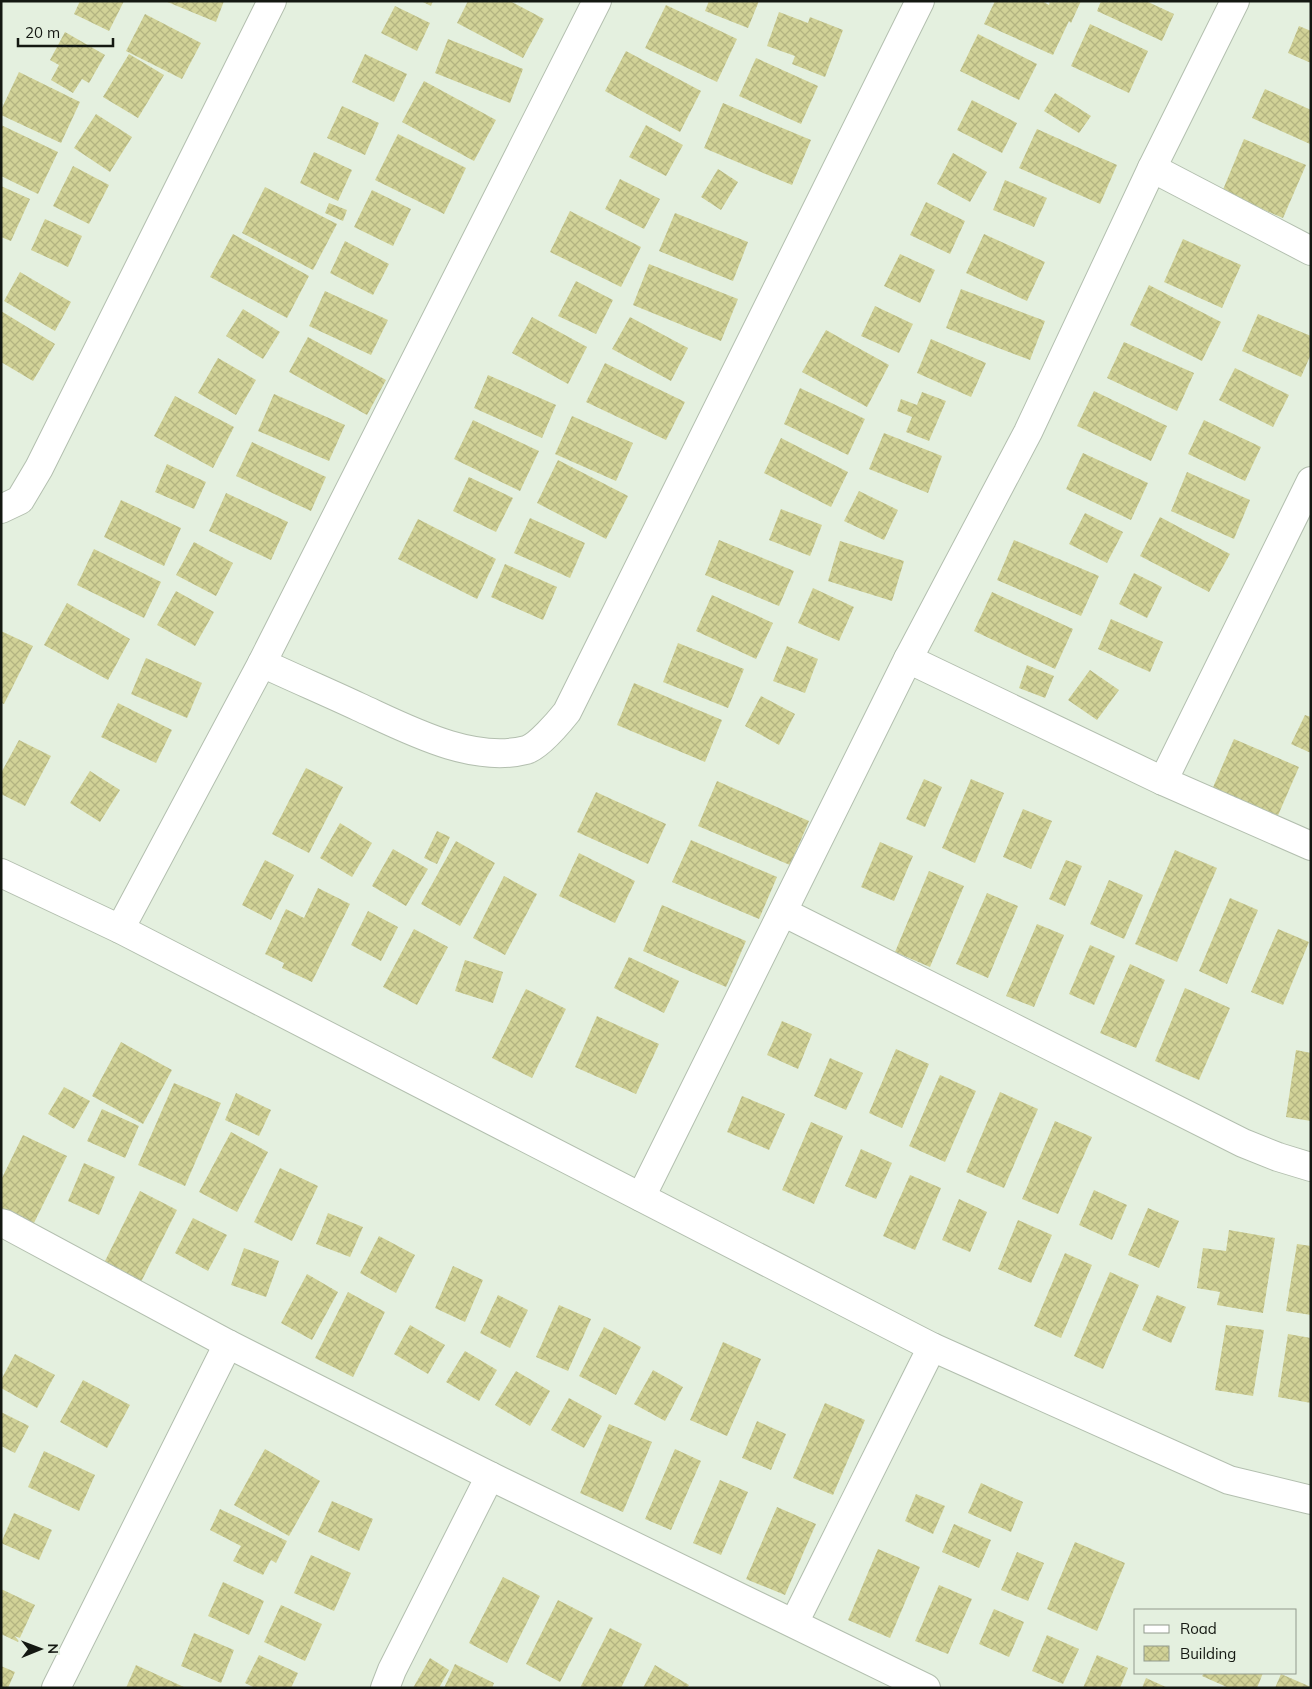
<svg xmlns="http://www.w3.org/2000/svg" width="1312" height="1689" font-family="Mulish,sans-serif">
<defs>
<pattern id="building-cross-hatch" width="8" height="8" patternUnits="userSpaceOnUse" patternTransform="scale(1.25)"><rect width="8" height="8" fill="#d1d297"/><path d="M0 0l8 8M0 8l8-8" fill="none" stroke="#b3b481"/></pattern>
</defs>
<rect width="100%" height="100%" fill="#e4f0df"/>
<g fill="url(#building-cross-hatch)">
<path d="M80,1H124L109,31L74,14Z"/>
<path d="M165,1H224L216,22Z"/>
<path d="M421,1H433L431,6Z"/>
<path d="M468,1H510L544,19L523,58L457,23Z"/>
<path d="M709,1H759L748,28L705,11Z"/>
<path d="M995,1H1042L1049,5L1050,1H1081L1071,23L1069,21L1053,55L984,24Z"/>
<path d="M1101,1H1146L1174,14L1162,41L1097,11Z"/>
<path d="M666,5L737,39L717,82L645,48Z"/>
<path d="M395,6L430,23L417,51L381,33Z"/>
<path d="M779,12L808,23L810,17L843,30L825,77L792,64L795,56L767,46Z"/>
<path d="M145,14L201,43L182,79L126,51Z"/>
<path d="M1090,24L1148,51L1129,93L1071,66Z"/>
<path d="M1299,26L1311,31V63L1288,53Z"/>
<path d="M65,32L105,55L89,83L82,79L73,93L51,80L59,65L50,60Z"/>
<path d="M978,34L1037,64L1019,100L960,71Z"/>
<path d="M448,39L523,69L510,103L435,73Z"/>
<path d="M626,51L701,91L680,132L605,91Z"/>
<path d="M129,54L164,75L138,118L103,97Z"/>
<path d="M365,54L407,74L394,102L352,82Z"/>
<path d="M756,58L818,86L801,124L739,96Z"/>
<path d="M19,72L80,102L61,143L1,115V110Z"/>
<path d="M424,81L496,120L474,161L402,122Z"/>
<path d="M1265,89L1311,110L1310,144L1252,118Z"/>
<path d="M1055,93L1091,116L1079,133L1044,111Z"/>
<path d="M972,100L1017,123L1002,153L957,130Z"/>
<path d="M723,103L811,140L792,185L704,148Z"/>
<path d="M342,106L379,123L365,155L327,138Z"/>
<path d="M96,114L132,137L110,172L74,148Z"/>
<path d="M1,125L58,152L38,194L1,176Z"/>
<path d="M646,125L683,145L666,176L629,157Z"/>
<path d="M1037,129L1117,165L1100,204L1019,168Z"/>
<path d="M398,134L466,168L444,214L375,180Z"/>
<path d="M1244,139L1306,165L1283,218L1222,192Z"/>
<path d="M314,152L352,170L338,201L300,183Z"/>
<path d="M953,153L987,172L970,202L937,184Z"/>
<path d="M73,166L109,185L89,224L53,206Z"/>
<path d="M718,169L738,182L721,210L701,197Z"/>
<path d="M620,179L660,199L644,229L605,209Z"/>
<path d="M1005,180L1047,198L1034,227L993,210Z"/>
<path d="M1,186L30,199L11,241L1,237Z"/>
<path d="M265,187L337,224L313,270L242,233Z"/>
<path d="M372,190L411,209L393,246L354,227Z"/>
<path d="M926,202L965,221L950,254L910,235Z"/>
<path d="M329,203L347,210L343,221L325,213Z"/>
<path d="M570,211L641,247L621,287L550,252Z"/>
<path d="M675,213L748,242L733,281L659,251Z"/>
<path d="M45,219L82,236L68,267L31,250Z"/>
<path d="M233,234L309,276L287,318L210,277Z"/>
<path d="M984,234L1045,262L1027,301L966,273Z"/>
<path d="M1183,239L1241,265L1222,308L1164,282Z"/>
<path d="M345,241L389,264L373,295L330,273Z"/>
<path d="M900,254L935,270L920,303L884,286Z"/>
<path d="M649,264L738,299L721,341L633,305Z"/>
<path d="M20,272L71,302L55,331L4,301Z"/>
<path d="M576,281L613,300L596,334L558,316Z"/>
<path d="M1149,285L1221,322L1202,361L1130,325Z"/>
<path d="M961,289L1045,321L1030,360L946,328Z"/>
<path d="M325,291L388,320L371,355L309,326Z"/>
<path d="M875,306L913,324L899,353L861,336Z"/>
<path d="M243,309L280,332L263,359L226,336Z"/>
<path d="M1,311L55,344L33,381L1,362Z"/>
<path d="M1258,314L1311,336V354L1301,377L1242,351Z"/>
<path d="M532,317L587,347L568,384L512,353Z"/>
<path d="M630,317L688,348L671,381L612,349Z"/>
<path d="M826,330L889,365L867,407L802,372Z"/>
<path d="M308,337L386,380L367,415L289,372Z"/>
<path d="M931,339L986,363L971,397L917,373Z"/>
<path d="M1124,342L1194,373L1177,411L1107,378Z"/>
<path d="M218,358L256,380L236,415L198,393Z"/>
<path d="M605,363L685,402L666,440L586,402Z"/>
<path d="M1235,368L1289,395L1273,427L1219,400Z"/>
<path d="M488,375L556,405L542,438L474,408Z"/>
<path d="M800,388L865,419L848,455L784,424Z"/>
<path d="M1094,391L1167,426L1151,461L1077,426Z"/>
<path d="M922,392L946,401L929,441L906,432L912,417L897,411L901,399L917,405Z"/>
<path d="M274,394L345,425L329,461L258,431Z"/>
<path d="M175,396L234,427L213,468L154,436Z"/>
<path d="M572,416L633,443L616,481L555,454Z"/>
<path d="M473,420L539,451L520,491L454,459Z"/>
<path d="M1204,420L1261,447L1245,481L1188,454Z"/>
<path d="M884,433L942,456L928,493L869,469Z"/>
<path d="M781,438L848,472L831,507L764,473Z"/>
<path d="M252,442L326,477L311,511L236,476Z"/>
<path d="M1083,453L1148,483L1131,520L1066,489Z"/>
<path d="M558,460L628,496L606,539L537,503Z"/>
<path d="M167,464L206,482L194,509L155,492Z"/>
<path d="M1187,472L1250,500L1234,539L1171,511Z"/>
<path d="M469,477L513,498L496,532L453,511Z"/>
<path d="M859,491L898,510L884,540L844,521Z"/>
<path d="M226,493L288,522L271,560L209,531Z"/>
<path d="M121,500L181,528L164,566L104,537Z"/>
<path d="M781,509L822,525L810,556L769,540Z"/>
<path d="M1085,513L1123,532L1107,563L1069,544Z"/>
<path d="M1160,517L1230,554L1209,592L1140,556Z"/>
<path d="M530,518L585,543L570,578L514,553Z"/>
<path d="M418,519L496,559L477,599L398,559Z"/>
<path d="M719,540L794,571L779,606L705,575Z"/>
<path d="M1014,540L1099,576L1081,616L997,580Z"/>
<path d="M840,541L904,561L892,601L828,581Z"/>
<path d="M194,542L233,563L216,596L176,575Z"/>
<path d="M94,549L161,582L144,618L77,585Z"/>
<path d="M505,564L557,587L543,620L491,597Z"/>
<path d="M1134,573L1162,587L1147,618L1119,604Z"/>
<path d="M813,588L854,607L839,641L798,623Z"/>
<path d="M176,591L214,612L195,646L157,625Z"/>
<path d="M992,592L1073,629L1055,669L974,631Z"/>
<path d="M712,595L773,623L756,659L696,631Z"/>
<path d="M67,603L130,639L108,680L44,645Z"/>
<path d="M1111,619L1163,642L1150,672L1098,649Z"/>
<path d="M1,631L33,646L4,704L1,703Z"/>
<path d="M678,643L744,669L728,708L663,682Z"/>
<path d="M787,646L818,659L805,693L773,681Z"/>
<path d="M146,658L202,683L187,718L131,694Z"/>
<path d="M1027,665L1054,676L1045,698L1019,688Z"/>
<path d="M1090,670L1119,690L1097,720L1068,700Z"/>
<path d="M634,683L722,720L705,762L617,725Z"/>
<path d="M761,696L795,714L779,745L745,726Z"/>
<path d="M118,703L172,730L156,763L101,737Z"/>
<path d="M1305,715L1311,717V753L1291,744Z"/>
<path d="M1234,739L1299,767L1276,820L1211,792Z"/>
<path d="M19,740L51,756L25,806L1,794V773Z"/>
<path d="M306,768L343,787L309,853L272,834Z"/>
<path d="M90,771L120,790L100,822L70,803Z"/>
<path d="M924,779L942,787L925,827L906,819Z"/>
<path d="M971,779L1004,793L975,863L942,848Z"/>
<path d="M717,781L809,821L790,865L698,826Z"/>
<path d="M596,792L666,824L648,864L577,832Z"/>
<path d="M1023,809L1052,821L1031,869L1003,857Z"/>
<path d="M340,823L372,843L352,877L320,858Z"/>
<path d="M437,831L450,837L437,864L424,858Z"/>
<path d="M691,840L777,877L759,919L672,882Z"/>
<path d="M456,841L495,863L460,926L421,904Z"/>
<path d="M880,842L913,856L894,901L861,887Z"/>
<path d="M393,849L428,869L406,906L372,886Z"/>
<path d="M1175,850L1217,868L1177,962L1135,944Z"/>
<path d="M579,853L635,881L615,923L559,896Z"/>
<path d="M265,860L294,875L271,920L242,905Z"/>
<path d="M1066,860L1082,866L1065,906L1049,899Z"/>
<path d="M929,871L964,886L930,967L895,952Z"/>
<path d="M504,876L537,894L505,955L473,938Z"/>
<path d="M1109,880L1143,895L1124,939L1090,924Z"/>
<path d="M318,888L350,904L312,982L282,968L284,963L265,954L286,909L304,918Z"/>
<path d="M987,893L1018,906L988,978L956,964Z"/>
<path d="M1230,898L1258,910L1227,984L1199,971Z"/>
<path d="M662,905L746,941L726,987L643,951Z"/>
<path d="M368,911L398,927L381,961L351,945Z"/>
<path d="M1037,924L1064,935L1034,1007L1006,996Z"/>
<path d="M414,929L448,947L417,1005L383,987Z"/>
<path d="M1278,929L1309,942L1283,1005L1251,992Z"/>
<path d="M1090,945L1115,956L1094,1005L1069,994Z"/>
<path d="M629,957L679,981L664,1013L614,988Z"/>
<path d="M465,960L503,972L493,1003L455,991Z"/>
<path d="M1130,964L1165,980L1136,1048L1100,1033Z"/>
<path d="M1185,988L1230,1008L1199,1080L1155,1061Z"/>
<path d="M526,989L566,1009L532,1078L492,1058Z"/>
<path d="M597,1016L659,1044L636,1094L575,1067Z"/>
<path d="M782,1021L812,1034L798,1069L767,1055Z"/>
<path d="M121,1042L172,1070L143,1124L92,1096Z"/>
<path d="M896,1049L929,1064L902,1128L869,1113Z"/>
<path d="M1296,1050L1311,1053V1121L1286,1117Z"/>
<path d="M830,1058L863,1073L846,1110L814,1096Z"/>
<path d="M940,1075L976,1091L945,1162L909,1146Z"/>
<path d="M174,1083L221,1103L185,1186L138,1165Z"/>
<path d="M64,1087L90,1101L74,1129L48,1114Z"/>
<path d="M1000,1092L1038,1109L1004,1188L966,1172Z"/>
<path d="M236,1093L271,1110L259,1136L225,1120Z"/>
<path d="M742,1096L785,1114L769,1150L727,1132Z"/>
<path d="M102,1109L139,1126L125,1158L87,1141Z"/>
<path d="M1055,1121L1092,1137L1058,1214L1022,1199Z"/>
<path d="M811,1122L843,1136L814,1204L782,1190Z"/>
<path d="M231,1132L268,1152L237,1212L199,1192Z"/>
<path d="M23,1135L67,1156L30,1231L1,1217V1180Z"/>
<path d="M861,1149L892,1163L876,1199L845,1186Z"/>
<path d="M84,1163L115,1177L99,1215L68,1201Z"/>
<path d="M280,1168L318,1186L292,1241L254,1222Z"/>
<path d="M910,1175L941,1188L915,1250L883,1236Z"/>
<path d="M1094,1190L1127,1205L1112,1240L1079,1225Z"/>
<path d="M140,1191L177,1210L141,1282L104,1263Z"/>
<path d="M959,1199L987,1212L970,1252L942,1240Z"/>
<path d="M1148,1208L1179,1221L1159,1268L1128,1255Z"/>
<path d="M328,1213L363,1227L350,1257L316,1244Z"/>
<path d="M193,1218L227,1235L208,1271L175,1253Z"/>
<path d="M1018,1220L1052,1235L1031,1283L998,1269Z"/>
<path d="M1229,1230L1275,1238L1263,1313L1217,1305L1220,1292L1197,1288L1203,1248L1226,1251Z"/>
<path d="M379,1236L415,1255L396,1293L360,1273Z"/>
<path d="M1297,1244L1311,1246V1315L1286,1311Z"/>
<path d="M244,1248L279,1261L266,1297L231,1285Z"/>
<path d="M1065,1253L1092,1265L1061,1338L1034,1326Z"/>
<path d="M453,1266L483,1280L465,1322L435,1308Z"/>
<path d="M1110,1272L1139,1285L1103,1369L1074,1356Z"/>
<path d="M307,1274L338,1292L312,1340L281,1323Z"/>
<path d="M348,1292L385,1312L353,1377L315,1358Z"/>
<path d="M498,1295L528,1310L510,1348L480,1333Z"/>
<path d="M1157,1295L1186,1307L1171,1343L1142,1330Z"/>
<path d="M559,1305L591,1319L568,1371L536,1357Z"/>
<path d="M410,1325L445,1345L428,1374L394,1354Z"/>
<path d="M1226,1325L1264,1330L1253,1396L1215,1390Z"/>
<path d="M604,1327L641,1347L616,1395L579,1376Z"/>
<path d="M1288,1334L1311,1338V1403L1278,1397Z"/>
<path d="M723,1342L761,1359L727,1436L690,1420Z"/>
<path d="M465,1351L497,1370L479,1401L446,1382Z"/>
<path d="M15,1354L55,1375L37,1408L1,1388V1380Z"/>
<path d="M653,1370L683,1387L665,1421L634,1404Z"/>
<path d="M516,1371L550,1391L530,1426L495,1405Z"/>
<path d="M83,1380L130,1405L107,1448L60,1422Z"/>
<path d="M569,1398L602,1416L584,1448L551,1430Z"/>
<path d="M825,1403L865,1420L833,1495L793,1478Z"/>
<path d="M1,1412L29,1426L15,1453L1,1446Z"/>
<path d="M757,1421L786,1434L771,1470L742,1458Z"/>
<path d="M609,1424L652,1442L623,1512L580,1493Z"/>
<path d="M265,1449L320,1481L289,1536L234,1505Z"/>
<path d="M675,1449L701,1461L671,1530L645,1519Z"/>
<path d="M44,1451L95,1475L79,1511L28,1487Z"/>
<path d="M720,1480L748,1492L721,1555L693,1543Z"/>
<path d="M981,1483L1023,1502L1011,1532L968,1513Z"/>
<path d="M916,1494L945,1506L933,1534L905,1521Z"/>
<path d="M332,1501L373,1519L359,1551L318,1532Z"/>
<path d="M777,1507L816,1524L785,1595L746,1579Z"/>
<path d="M220,1509L287,1541L276,1563L271,1560L263,1575L233,1561L241,1546L210,1530Z"/>
<path d="M14,1513L52,1530L39,1560L1,1543Z"/>
<path d="M954,1524L991,1540L979,1568L942,1552Z"/>
<path d="M1075,1542L1125,1563L1097,1631L1047,1609Z"/>
<path d="M878,1549L920,1567L890,1638L848,1620Z"/>
<path d="M1017,1552L1044,1563L1028,1601L1001,1590Z"/>
<path d="M311,1555L351,1573L334,1611L294,1593Z"/>
<path d="M503,1577L540,1596L507,1663L469,1643Z"/>
<path d="M223,1582L264,1601L249,1635L208,1616Z"/>
<path d="M939,1585L972,1599L948,1654L915,1641Z"/>
<path d="M1,1589L35,1605L18,1642L1,1634Z"/>
<path d="M558,1600L593,1618L560,1682L526,1664Z"/>
<path d="M281,1605L322,1624L305,1661L264,1642Z"/>
<path d="M994,1609L1024,1622L1009,1657L979,1644Z"/>
<path d="M610,1628L642,1644L621,1688H580Z"/>
<path d="M194,1633L234,1650L221,1683L181,1666Z"/>
<path d="M1047,1635L1079,1649L1063,1684L1032,1671Z"/>
<path d="M259,1655L298,1673L291,1688H255L245,1683Z"/>
<path d="M1097,1655L1128,1668L1120,1688H1083Z"/>
<path d="M430,1658L449,1670L439,1688H413Z"/>
<path d="M455,1664L494,1683L492,1688H444Z"/>
<path d="M136,1665L186,1688H126Z"/>
<path d="M655,1665L689,1685L687,1688H643Z"/>
<path d="M1,1666L15,1672L8,1688H1Z"/>
<path d="M1204,1673H1263L1257,1688H1229L1202,1676Z"/>
<path d="M1281,1674L1311,1687V1688H1275Z"/>
<path d="M1146,1678L1168,1688H1142Z"/>
</g>
<g fill="none" stroke-linecap="round" stroke-linejoin="round">
<g stroke="#b3bfaf" stroke-width="30">
<g id="minor">
<path d="M1152,168L1311,251"/>
<path d="M1,509L20,500L39,468L272,1"/>
<path d="M908,659L1163,781L1311,846"/>
<path d="M262,663C294,678 327,692 359,707C407,729 472,764 526,750C538,747 559,722 567,712L920,1"/>
<path d="M1163,781L1311,481"/>
<path d="M1,873L120,929L932,1347L1229,1480L1311,1500"/>
<path d="M783,912L1243,1143L1278,1157L1311,1167"/>
<path d="M120,929L262,663L597,1"/>
<path d="M641,1197L908,659L1028,432L1152,168L1235,1"/>
<path d="M1,1223L5,1224L228,1344L490,1476L926,1688"/>
<path d="M794,1623L932,1347"/>
<path d="M56,1688L228,1344"/>
<path d="M385,1688L392,1670L490,1476"/>
</g>
</g>
<use href="#minor" stroke="#fff" stroke-width="28"/>
</g>
<rect width="1312" height="1689" fill="none" stroke="#141812" stroke-width="5"/>
<rect x="1134" y="1609" width="162" height="65" fill="#e4f0df" stroke="#919a8d"/>
<rect x="1144" y="1625" width="25" height="8" fill="#ffffff" stroke="#919a8d"/>
<text x="1180" y="1634" font-size="15" fill="#141812">Road</text>
<rect x="1144" y="1646" width="25" height="15" fill="url(#building-cross-hatch)" stroke="#919a8d"/>
<text x="1180" y="1659" font-size="15" fill="#141812">Building</text>
<g transform="translate(40 1649) rotate(89)" stroke="#e4f0df" stroke-width="4" paint-order="stroke">
<path d="M0-4L9 19L0 12L-9 19Z" fill="#141812"/>
<text y="-8" font-size="14" font-weight="bold" text-anchor="middle" fill="#141812">N</text>
</g>
<path d="M18 38v8h95v-8" fill="none" stroke="#141812" stroke-width="2.5"/>
<text x="25" y="38" font-size="15" fill="#141812" stroke="#e4f0df" stroke-width="4" paint-order="stroke">20 m</text>
</svg>
